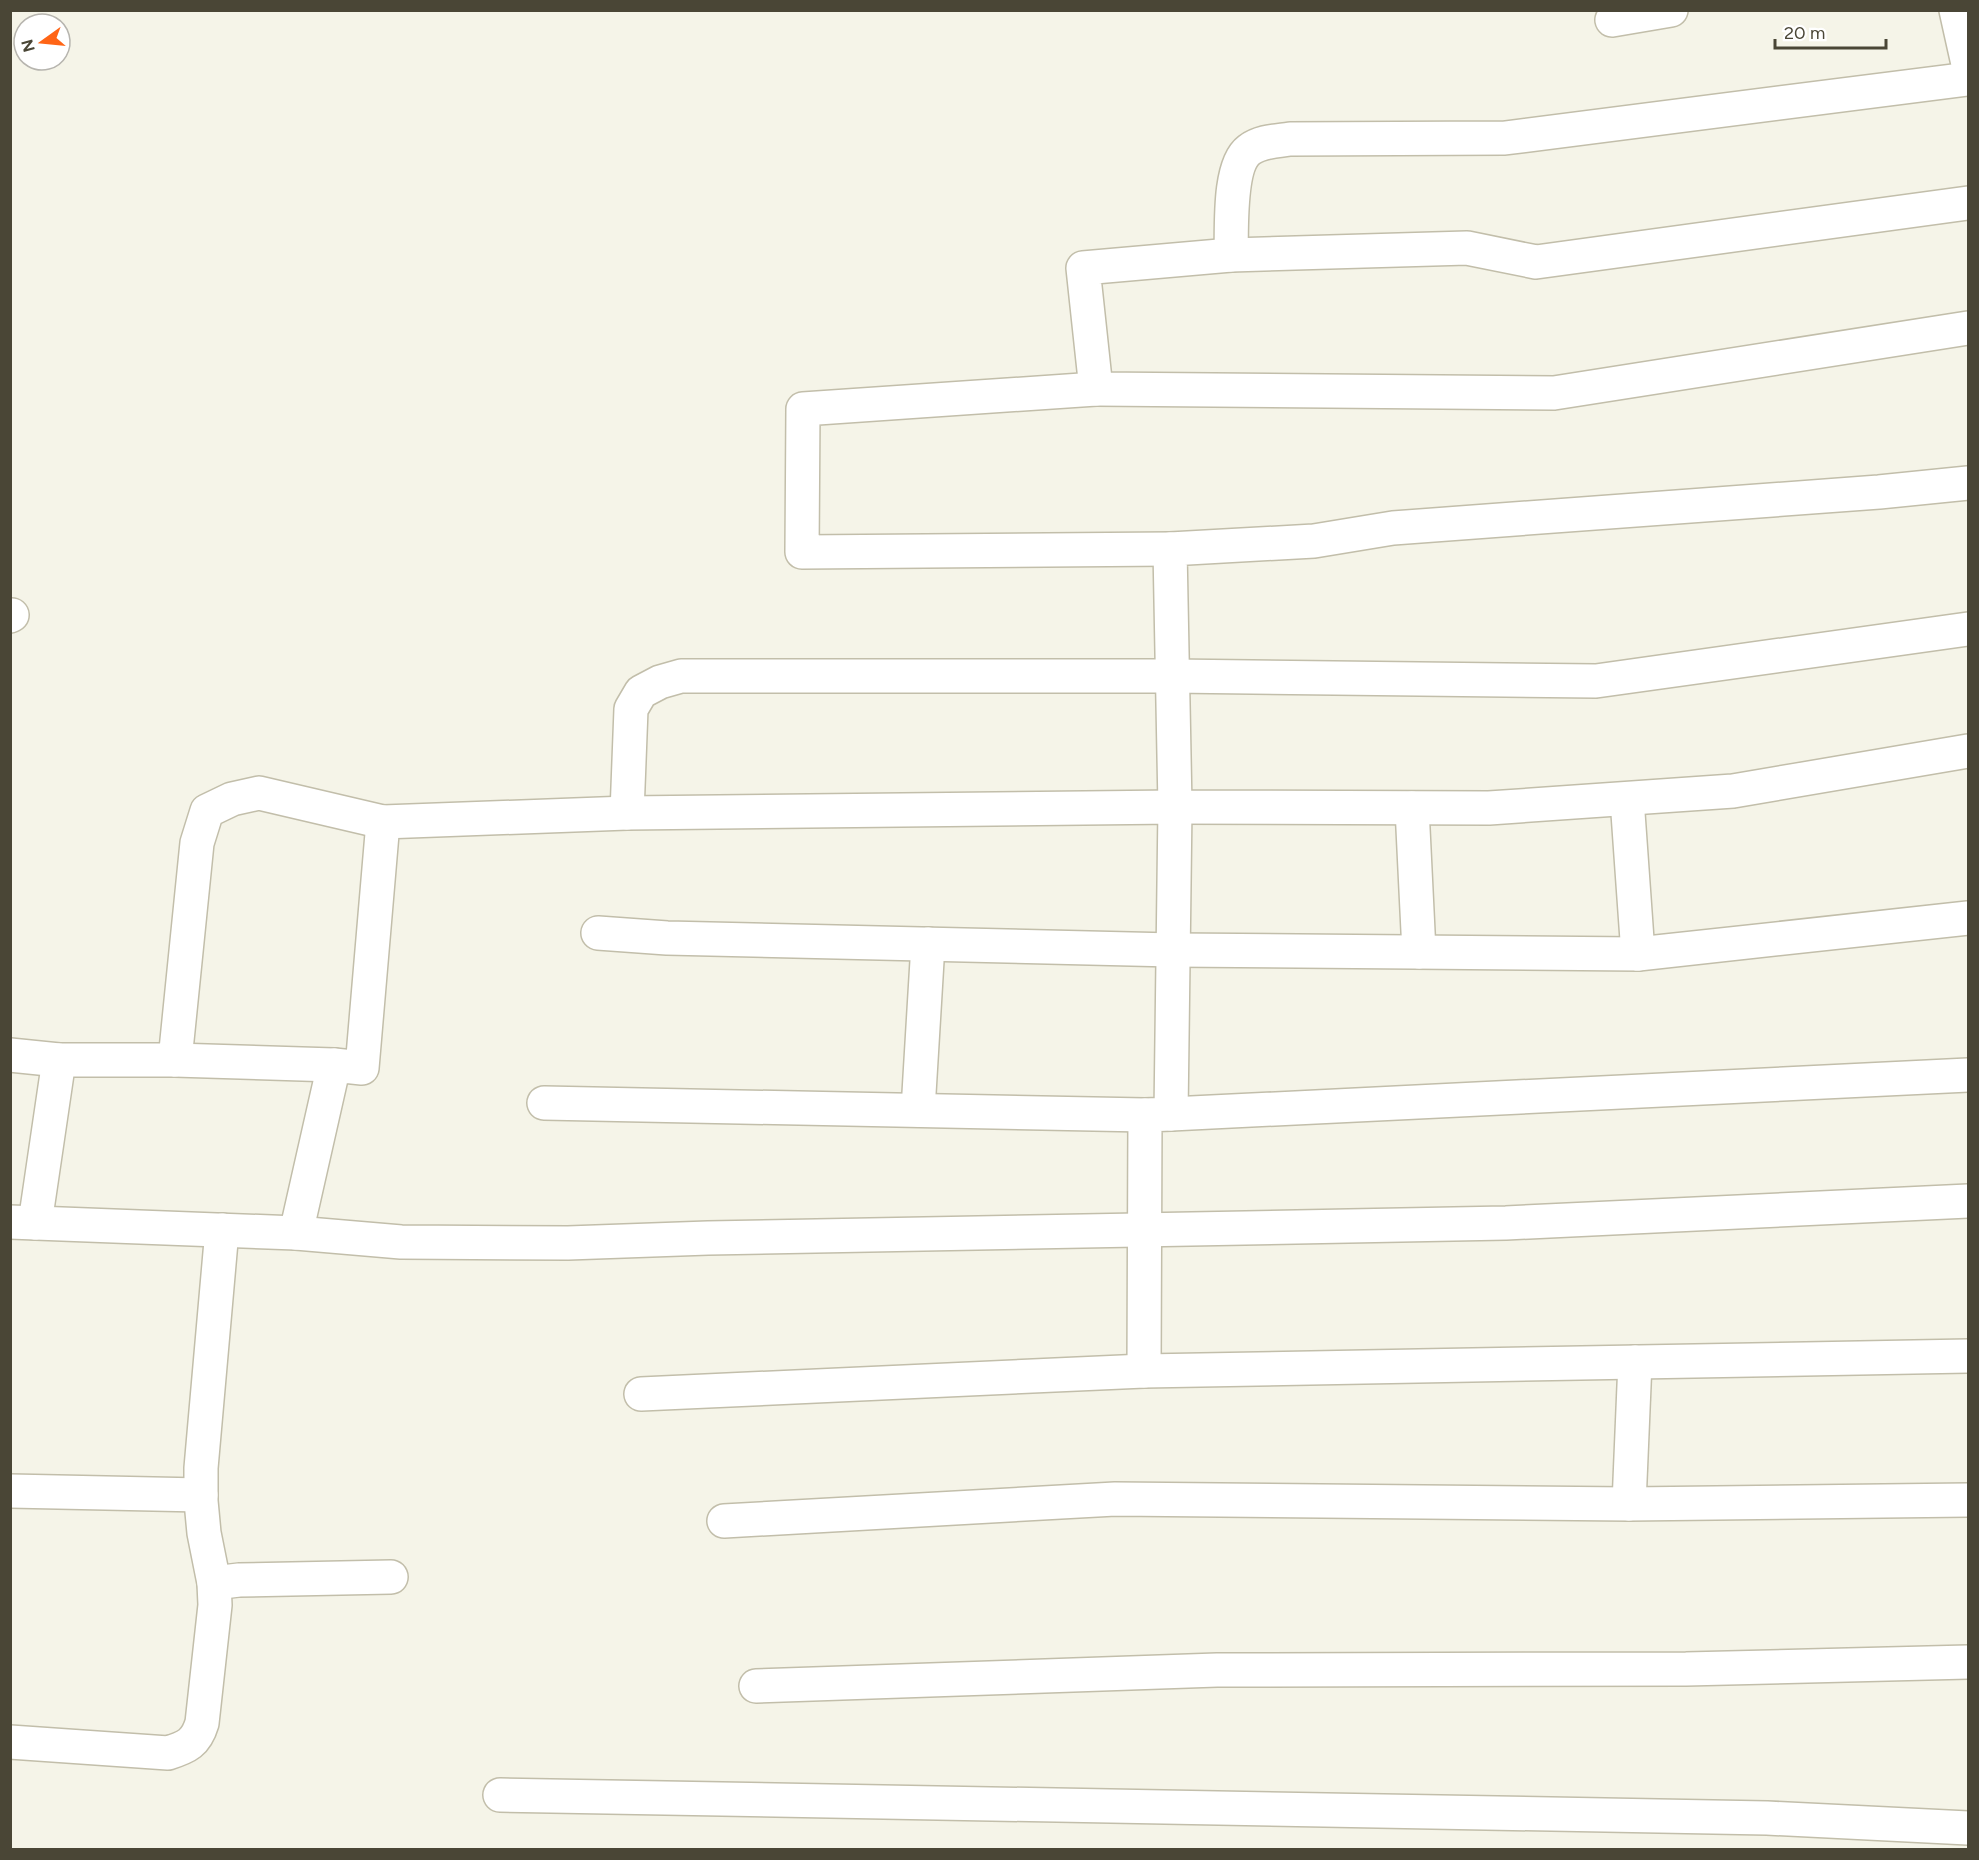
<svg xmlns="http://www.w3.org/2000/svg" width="1979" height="1860" font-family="Figtree,sans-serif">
<rect width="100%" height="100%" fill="#f5f4e8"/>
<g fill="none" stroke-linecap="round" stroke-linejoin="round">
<g stroke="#c2beaa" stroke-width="36">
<g id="street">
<path d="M1956,10L1968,64"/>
<path d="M1612,20L1671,10"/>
<path d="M1968,203L1536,262L1467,248L1231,255L1083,268L1096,389L1554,393L1968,328"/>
<path d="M1231,255C1232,229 1228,166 1249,150C1261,141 1277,141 1290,139L1505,138L1968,79"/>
<path d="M1096,389L803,409L802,552L1170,549"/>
<path d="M1968,483L1879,492L1393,528L1314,541L1170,549L1175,807L1489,808L1733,791L1968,751"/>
<path d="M10,616L12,615"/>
<path d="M1627,799L1638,954"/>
<path d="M1412,808L1419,952"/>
<path d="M627,813L631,709L641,692L660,682L681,676H1172L1596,681L1968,629"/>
<path d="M598,933L667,938L1173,950L1638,954L1968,918"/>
<path d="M10,1055L59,1060H175L334,1065"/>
<path d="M175,1060L197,843L207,811L232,799L259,793L383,822"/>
<path d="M544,1103L1145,1115"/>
<path d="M918,1110L928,944"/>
<path d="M1171,1114L1968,1075"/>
<path d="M10,1222L296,1233L334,1065L362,1068L383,822L627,813L1175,807L1171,1114L1145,1115L1144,1371"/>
<path d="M35,1223L59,1060"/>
<path d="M296,1233L401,1242L568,1243L708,1238L1506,1223L1968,1201"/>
<path d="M641,1394L1144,1371L1968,1356"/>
<path d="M10,1491L201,1495"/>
<path d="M1629,1504L1635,1362"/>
<path d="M724,1521L1115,1499L1629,1504L1968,1500"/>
<path d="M214,1583L239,1580L391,1577"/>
<path d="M756,1686L1217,1670L1686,1669L1968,1662"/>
<path d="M10,1742L168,1753C187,1747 196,1743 202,1723L215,1605L214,1583L204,1533L201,1501V1468L222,1230"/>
<path d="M500,1795L1767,1818L1968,1828"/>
</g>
</g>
<use href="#street" stroke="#fff" stroke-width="33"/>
</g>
<rect width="1979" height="1860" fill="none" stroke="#4a4636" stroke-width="24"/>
<g transform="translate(42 42) rotate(255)"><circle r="28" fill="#ffffff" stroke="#b7b5af" stroke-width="1.5"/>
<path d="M0-4.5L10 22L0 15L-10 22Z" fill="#ff6516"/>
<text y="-9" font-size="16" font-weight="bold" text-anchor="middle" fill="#4a4636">N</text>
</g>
<path d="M1775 39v9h111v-9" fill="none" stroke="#4a4636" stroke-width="3"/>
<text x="1784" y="39" font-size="18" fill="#4a4636" stroke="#ffffff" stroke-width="4.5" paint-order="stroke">20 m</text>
</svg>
